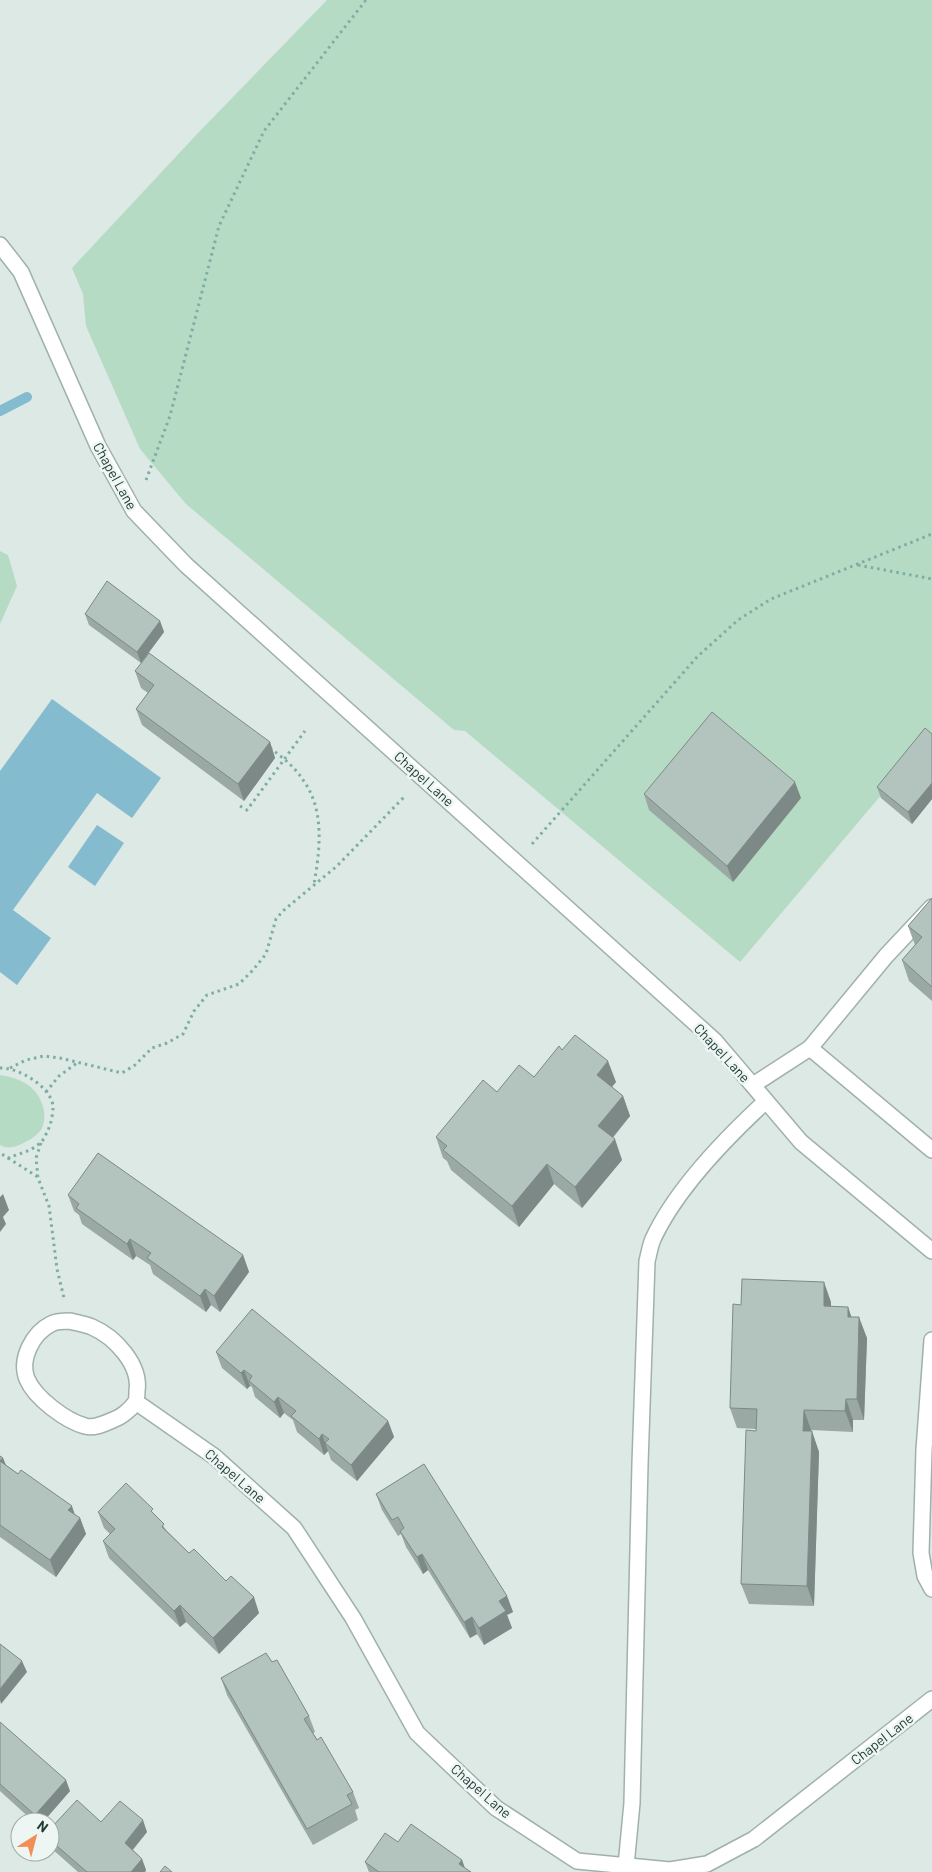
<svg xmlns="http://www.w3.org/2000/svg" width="932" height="1872" font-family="Barlow,sans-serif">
<rect width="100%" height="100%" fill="#dde9e5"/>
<g fill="#b6dbc4">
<path d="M327,0H932V735L740,962L465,731L454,730L186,504L140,449L86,326L83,294L72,268L198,133Z"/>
<path d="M0,551L8,555L17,586L0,624Z"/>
<path d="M0,1075C22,1078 40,1088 44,1111C45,1116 44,1125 41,1130C34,1139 11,1153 0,1145Z"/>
</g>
<g fill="#84bbcf">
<path d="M52,699L161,778L132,818L97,793L13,910L51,938L17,985L0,972V771Z"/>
<path d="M97,825L124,843L95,886L68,867Z"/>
</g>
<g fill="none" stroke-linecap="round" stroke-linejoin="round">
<path stroke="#84bbcf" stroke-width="10" d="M0,411L27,397"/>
<g stroke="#a0b1ad" stroke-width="18">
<g id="service">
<path d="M810,1048L886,956L932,907"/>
<path d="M753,1085L810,1048L932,1150"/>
<path d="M932,1340L924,1450L921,1553L925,1576L932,1589"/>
<path d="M626,1866L632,1803L640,1464L647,1261C649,1254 650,1246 653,1239C675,1191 727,1137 766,1101"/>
</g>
</g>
<g stroke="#a0b1ad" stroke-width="18">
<g id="minor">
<path d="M70,1321C77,1323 85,1324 92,1327C115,1337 141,1365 137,1391C137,1395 137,1400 135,1403C131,1409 121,1417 115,1419C106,1423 94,1429 85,1426C66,1421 35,1398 27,1379C19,1359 33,1333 51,1324C56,1321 64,1321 70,1321Z"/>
<path d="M136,1402L215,1457L294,1528L353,1618L417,1733L496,1808L577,1861L670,1870L707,1864L754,1839L932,1699"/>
</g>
</g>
<g stroke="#a0b1ad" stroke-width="18">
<path id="tertiary" d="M0,245L21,272L98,446L134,511L186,565L715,1041L801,1142L932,1251"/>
</g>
<g stroke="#7eada4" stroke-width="3" stroke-dasharray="2.5 4" stroke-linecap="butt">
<path d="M146,480L170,416L219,226L264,131L366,0"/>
<path d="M858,565L932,579"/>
<path d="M270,748C282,757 295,767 303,780C325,810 320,850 314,884"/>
<path d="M240,806L247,810L305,731"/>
<path d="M532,844L697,657L738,620L771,599L932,534"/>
<path d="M0,1068C18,1067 52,1087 53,1107C53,1114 51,1124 48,1130C46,1134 44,1140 40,1143C32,1151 18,1154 8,1158L0,1153"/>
<path d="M10,1068L26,1060L44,1056L60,1058L122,1073L135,1065L152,1048L167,1043L183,1034L194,1011L207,995L239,984L253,970L266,954L276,919L284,910L337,866L406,795"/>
<path d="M46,1092L59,1076L77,1063"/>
<path d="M41,1143L36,1158L38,1178L49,1206L57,1269L64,1298"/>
<path d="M8,1158L38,1177"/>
</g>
<use href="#service" stroke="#fff" stroke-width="15"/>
<use href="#minor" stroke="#fff" stroke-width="15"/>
<use href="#tertiary" stroke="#fff" stroke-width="15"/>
</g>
<g fill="#9aa9a4">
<path d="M85,614L160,621L164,632L141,663L89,625Z"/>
<path d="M135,671L270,742L275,758L244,801L142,725L136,709L148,693L141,688Z"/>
<path d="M932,734V799L912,824L881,798L877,787Z"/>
<path d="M644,794L801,798L733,882L649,810Z"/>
<path d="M932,898V1001L909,981L902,960L915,945L908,926Z"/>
<path d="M562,1050L616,1082L612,1087L623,1096L630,1116L613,1138L622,1160L582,1208L554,1184L519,1227L451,1170L447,1161L443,1158L436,1137L497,1092L534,1077Z"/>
<path d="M68,1195L243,1255L249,1272L220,1312L211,1305L206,1312L153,1274L150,1265L136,1256L133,1260L82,1224L79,1215L74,1211Z"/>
<path d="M831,1302V1307H848L851,1317L867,1338L864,1420H853V1432L811,1430L819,1452L814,1606L749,1604L741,1584L756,1429L737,1428L730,1408Z"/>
<path d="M216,1352L388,1421L394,1437L357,1481L331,1460L328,1451L324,1455L297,1432L293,1420L284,1413L280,1418L255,1397L252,1387L250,1386L247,1389L222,1368Z"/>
<path d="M0,1456L3,1458L6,1465L80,1518L86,1534L56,1577L0,1537Z"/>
<path d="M376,1494L507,1596L513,1612L507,1615L512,1628L484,1645L477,1634L470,1638L428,1570L423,1574L406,1547L401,1534L398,1536L382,1510Z"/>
<path d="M98,1512L155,1515L167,1531L189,1553L259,1613L219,1654L186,1622L180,1627L109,1558L103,1541L110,1534L104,1528Z"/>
<path d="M272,1662L309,1716L315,1732L313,1733L353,1792L359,1808L355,1810L358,1820L313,1845L227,1695L221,1678Z"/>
<path d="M0,1722L70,1791L43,1822H34L0,1791Z"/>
<path d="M101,1822L147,1832L133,1850L142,1859L146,1870L145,1872H78L50,1847V1829Z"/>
<path d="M398,1842L462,1860L465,1868L471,1872H369L365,1862Z"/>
</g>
<g fill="#7d8986">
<path d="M160,621L164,632L141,663L137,652Z"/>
<path d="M270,742L275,758L244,801L238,784Z"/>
<path d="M795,782L801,798L733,882L727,866Z"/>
<path d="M932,783V799L912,824L908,812Z"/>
<path d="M608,1061L616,1082L605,1095L597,1075Z"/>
<path d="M623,1096L630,1116L605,1146L598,1126Z"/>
<path d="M615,1139L622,1160L582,1208L575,1187Z"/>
<path d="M547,1164L554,1184L519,1227L512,1206Z"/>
<path d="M3,1194L9,1210L3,1217L6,1224L0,1232V1197Z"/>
<path d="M130,1239L136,1256L133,1260L127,1244Z"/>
<path d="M243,1255L249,1272L220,1312L214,1296Z"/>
<path d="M824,1282L831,1302V1327L824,1306Z"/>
<path d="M205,1289L211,1305L206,1312L200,1296Z"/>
<path d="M848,1307L855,1327L848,1317Z"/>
<path d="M859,1317L867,1338L864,1420L857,1399Z"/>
<path d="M244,1370L250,1386L247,1389L241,1373Z"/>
<path d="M278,1397L284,1413L280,1418L274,1402Z"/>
<path d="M846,1399L853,1420V1432L845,1411Z"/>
<path d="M804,1410L811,1430L810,1451L803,1431Z"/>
<path d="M388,1421L394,1437L357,1481L351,1465Z"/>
<path d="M812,1431L819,1452L814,1606L807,1586Z"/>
<path d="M322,1434L328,1451L324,1455L319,1439Z"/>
<path d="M3,1458L9,1474L0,1461Z"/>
<path d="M72,1506L77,1521L80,1518L86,1534L56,1577L50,1560L68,1510Z"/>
<path d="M422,1554L428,1570L423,1574L417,1557Z"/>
<path d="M507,1596L513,1612L507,1615L512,1628L484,1645L479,1628L499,1601Z"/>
<path d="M254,1597L259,1613L219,1654L213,1638Z"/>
<path d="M180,1605L186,1622L180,1627L174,1611Z"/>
<path d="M472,1617L477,1634L470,1638L464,1622Z"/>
<path d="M22,1661L27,1672L1,1704L0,1700V1689Z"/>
<path d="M66,1780L70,1791L43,1822H38L35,1815Z"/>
<path d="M143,1820L147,1832L129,1854L125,1843Z"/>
<path d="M142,1859L146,1870L145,1872H131Z"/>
<path d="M462,1860L466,1872L459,1864Z"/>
</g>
<g fill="#b3c4bf" stroke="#7d8986">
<path d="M107,581L160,621L137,652L85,614Z"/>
<path d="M149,653L270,742L238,784L136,709L154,685L135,671Z"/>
<path d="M712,712L795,782L727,866L644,794Z"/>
<path d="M925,728L932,734V783L908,812L877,787Z"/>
<path d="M932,898V987L902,960L922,937L908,926Z"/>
<path d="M575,1035L608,1061L597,1075L623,1096L598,1126L615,1139L575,1187L547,1164L512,1206L443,1150L447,1146L436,1137L483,1080L497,1092L519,1065L534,1077L559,1046L562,1050Z"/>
<path d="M98,1153L243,1255L214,1296L205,1289L200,1296L147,1258L151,1253L130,1239L127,1244L76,1208L79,1204L68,1195Z"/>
<path d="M742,1279L824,1282V1306L848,1307V1317H859L857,1399H846L845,1411L804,1410L803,1431H812L807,1586L741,1584L746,1430L756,1431L757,1409L730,1408L733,1304L741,1305Z"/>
<path d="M252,1309L388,1421L351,1465L325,1443L329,1439L322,1434L319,1439L291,1416L296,1411L278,1397L274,1402L249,1381L252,1376L244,1370L241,1373L216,1352Z"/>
<path d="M0,1456L3,1458L0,1461L18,1474L21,1470L72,1506L68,1510L80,1518L50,1560L0,1525Z"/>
<path d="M424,1464L507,1596L499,1601L506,1611L479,1628L472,1617L464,1622L422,1554L417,1557L400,1531L404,1528L398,1517L392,1520L376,1494Z"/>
<path d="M126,1483L153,1509L151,1511L164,1524L162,1527L189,1553L194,1549L226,1581L231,1576L254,1597L213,1638L180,1605L174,1611L103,1541L115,1529L98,1512Z"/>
<path d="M0,1644L22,1661L0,1689Z"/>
<path d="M266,1653L272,1662L277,1660L309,1716L304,1719L317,1740L321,1737L353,1792L347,1795L352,1804L307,1829L221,1678Z"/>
<path d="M0,1722L66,1780L35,1815L0,1784Z"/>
<path d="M77,1800L101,1822L120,1801L143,1820L125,1843L142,1859L131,1872H87L50,1840V1829Z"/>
<path d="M411,1824L462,1860L459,1864L471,1872H379L365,1862L385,1833L398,1842Z"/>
<path d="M165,1866L172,1872H160Z"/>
</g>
<g text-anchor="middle" stroke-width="5" stroke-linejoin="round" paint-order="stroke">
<g font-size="14" fill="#1f3935" stroke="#eef6f3">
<text transform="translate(115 476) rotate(61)" y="5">Chapel Lane</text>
<text transform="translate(424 779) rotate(42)" y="5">Chapel Lane</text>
<text transform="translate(722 1053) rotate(47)" y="5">Chapel Lane</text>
<text transform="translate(235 1476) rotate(41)" y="5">Chapel Lane</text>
<text transform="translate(882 1739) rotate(-38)" y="5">Chapel Lane</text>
<text transform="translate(481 1791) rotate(41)" y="5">Chapel Lane</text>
</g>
</g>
<g transform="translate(35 1837) rotate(36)"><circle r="24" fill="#eef6f3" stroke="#9baaa7"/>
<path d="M0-4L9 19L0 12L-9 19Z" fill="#f28d53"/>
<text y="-8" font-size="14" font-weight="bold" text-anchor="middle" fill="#1f3935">N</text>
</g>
</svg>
